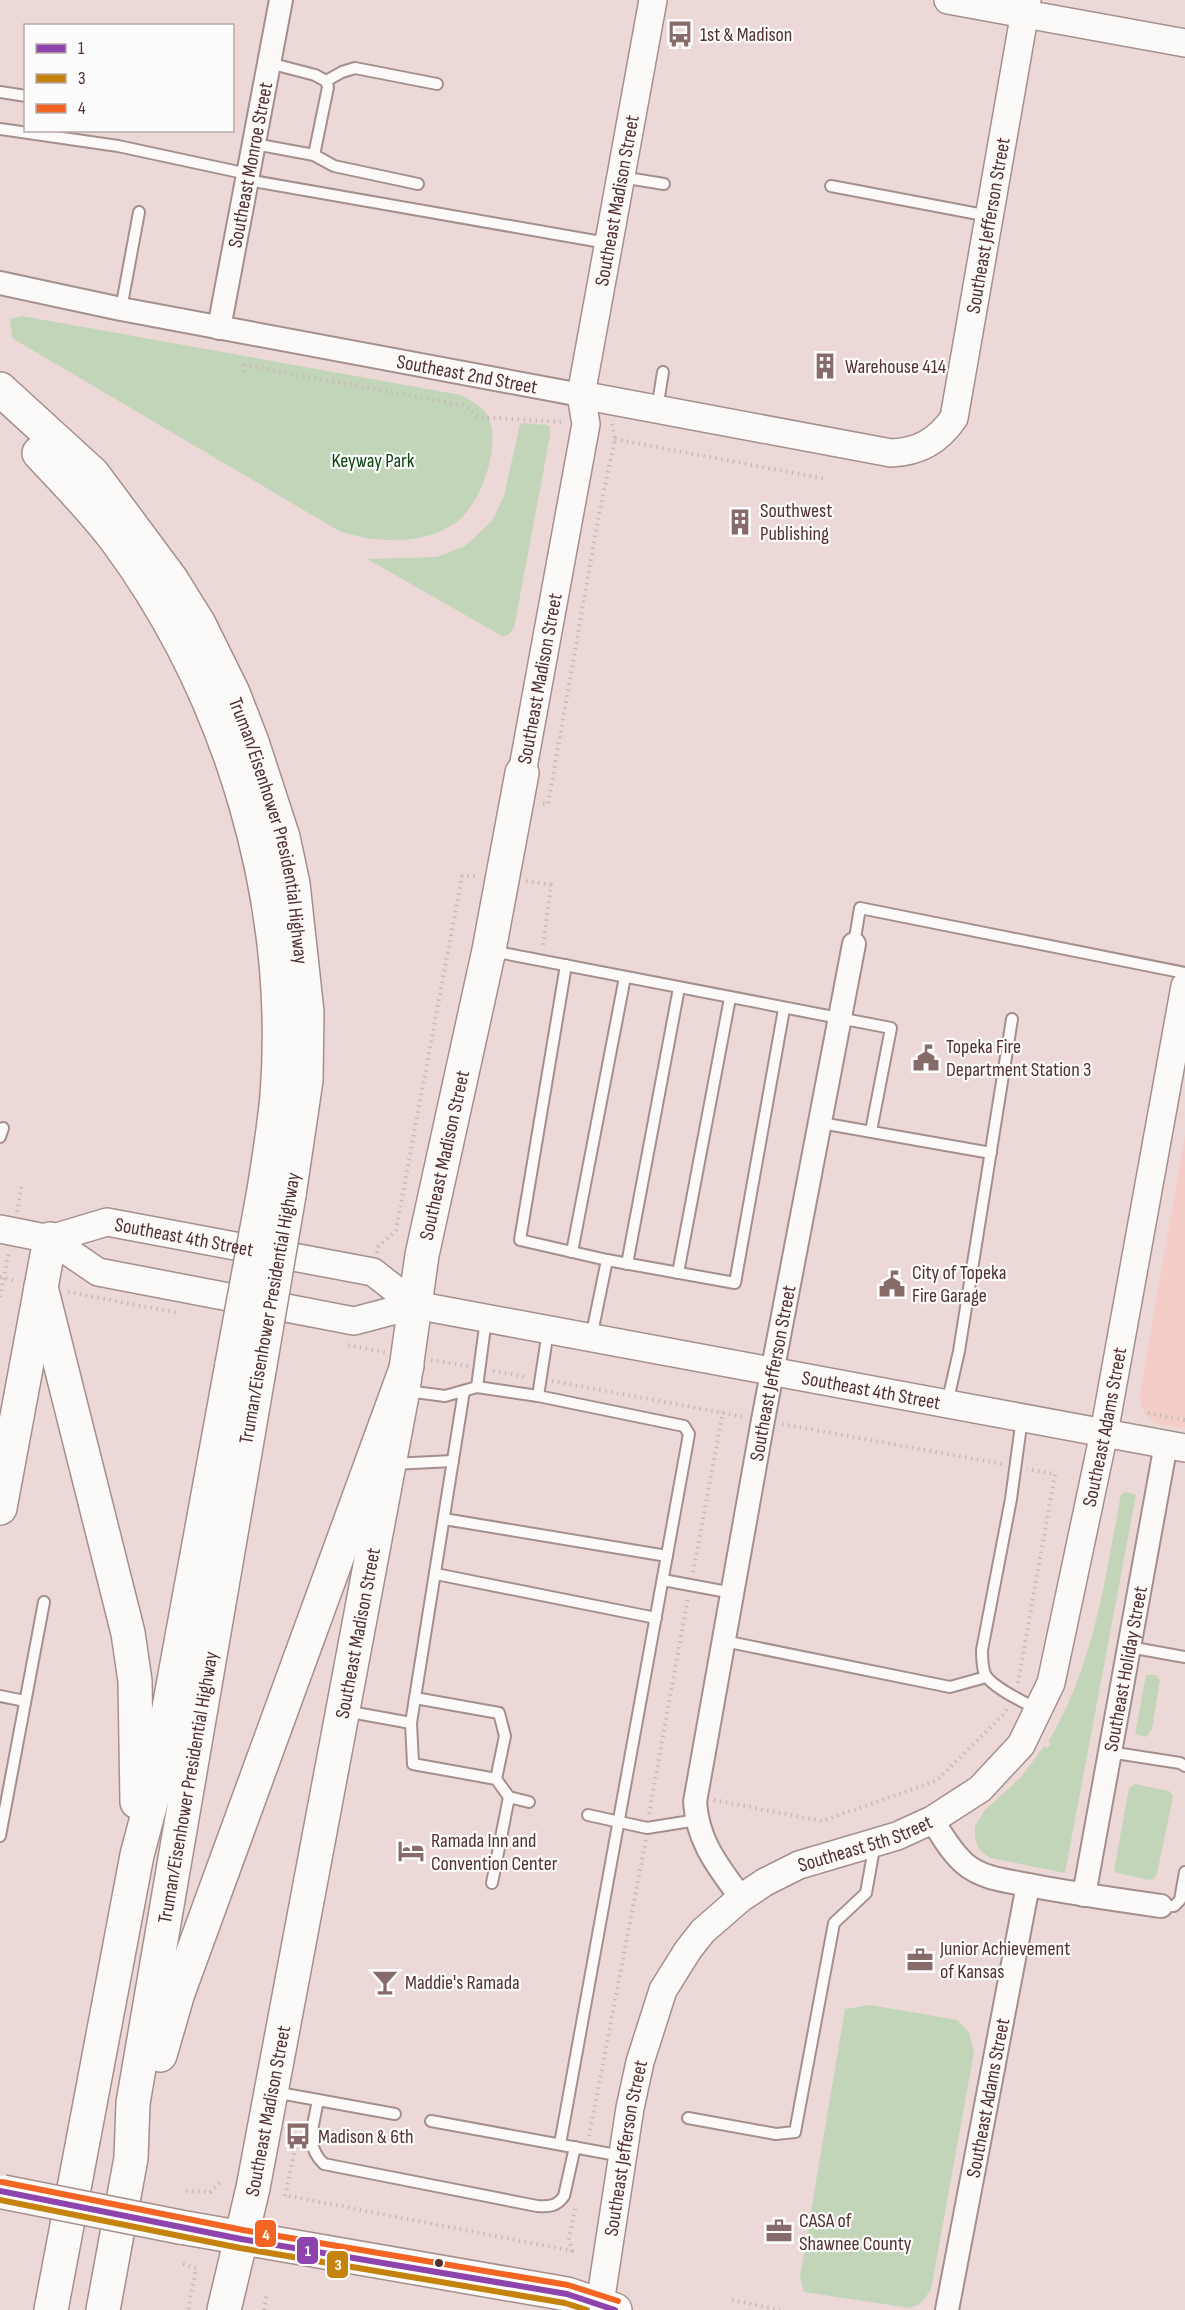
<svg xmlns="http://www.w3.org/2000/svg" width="1185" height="2310" font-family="'Sofia Sans Condensed',sans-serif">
<rect width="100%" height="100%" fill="#ecd9d7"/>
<path fill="#f4cdc9" d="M1185,1134V1429L1155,1423L1146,1416L1141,1406L1140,1393Z"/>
<g fill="#c3d5b9">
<path d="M22,316L461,395C469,400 482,406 487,414C503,443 481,506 455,523C423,546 374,543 339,531L12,338L10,319Z"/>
<path d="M525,423L547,425L550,427V436L514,628L508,635L502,636L367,559L437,557L465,546L492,521L504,496L520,424Z"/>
<path d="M1127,1492L1136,1495L1065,1873L991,1858C977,1852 974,1841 975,1826L985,1810L1022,1776L1044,1746L1047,1748L1051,1744L1048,1742C1094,1666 1105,1579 1121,1494Z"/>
<path d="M1146,1675H1156L1160,1680L1152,1729L1146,1737L1135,1734Z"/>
<path d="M1135,1784L1169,1791L1173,1796L1157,1874L1154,1879L1149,1880L1117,1873L1114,1870L1129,1788Z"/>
<path d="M870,2005L957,2020L969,2032L974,2052L931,2290L920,2304L910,2308L804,2292L800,2277L845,2009Z"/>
</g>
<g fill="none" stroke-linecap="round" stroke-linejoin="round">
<g stroke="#a48f8d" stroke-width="14">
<g id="service">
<path d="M269,63L315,75L326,81L328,87L314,155"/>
<path d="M326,81L342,72L355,68L437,84"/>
<path d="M0,92L26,96"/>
<path d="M0,129L118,146L248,174"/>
<path d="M254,144L314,155L334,166L418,184"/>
<path d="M621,177L664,184"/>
<path d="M247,180L607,243"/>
<path d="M831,186L989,216"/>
<path d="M121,309L139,212"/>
<path d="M657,409L663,372"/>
<path d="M854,944L860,908L1185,973"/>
<path d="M492,951L891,1028L871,1131"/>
<path d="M566,965L520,1240L607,1260L591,1338"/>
<path d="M821,1123L991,1153"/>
<path d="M0,1137L3,1128"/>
<path d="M572,1252L625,977"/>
<path d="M607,1260L735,1283L784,1009"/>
<path d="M627,1264L679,988"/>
<path d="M678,1273L730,998"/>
<path d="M477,1387L486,1319"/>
<path d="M407,1391L445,1396L477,1387L538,1396L684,1426L689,1434L560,2144"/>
<path d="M538,1396L548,1331"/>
<path d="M947,1404L959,1351L1012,1019"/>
<path d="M1022,1418L1011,1499L982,1650C982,1658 982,1667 985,1674C991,1687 1024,1702 1037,1709"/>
<path d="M392,1464L453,1461"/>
<path d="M444,1519L667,1556"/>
<path d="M436,1574L656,1618"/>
<path d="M663,1580L733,1593"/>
<path d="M724,1641L950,1687L986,1677"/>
<path d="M1129,1647L1185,1657"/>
<path d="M0,1696L25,1701"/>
<path d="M415,1698L499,1713L505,1736L496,1779"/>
<path d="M345,1711L411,1723L464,1391"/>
<path d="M411,1723L413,1764L496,1779L509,1797L529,1802"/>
<path d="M1109,1752L1180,1763L1185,1766"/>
<path d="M588,1815L647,1828L697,1820"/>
<path d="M0,1836L44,1602"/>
<path d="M492,1883L509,1797"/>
<path d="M1161,1906H1174L1180,1900L1185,1872"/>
<path d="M274,2092L395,2114"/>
<path d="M318,2100C314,2124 304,2146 324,2164L537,2206C550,2207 557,2206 564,2196L575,2147"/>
<path d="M688,2118L776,2134L795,2132L834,1923L866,1893L875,1843"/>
<path d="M431,2121L622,2156"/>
</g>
</g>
<g stroke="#a48f8d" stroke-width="26">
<g id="minor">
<path id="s1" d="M0,283L121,309L581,395"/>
<path id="s2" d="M219,328L281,0"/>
<path d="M932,1820C942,1835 951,1852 965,1864C984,1880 1011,1881 1034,1886C1076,1894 1119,1900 1161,1906"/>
<path id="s3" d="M1084,1895L1166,1444"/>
<path id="s4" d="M741,1898C718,1866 698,1843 695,1802L763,1420L854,944"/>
<path id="s5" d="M947,2310L1028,1885"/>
</g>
</g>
<g stroke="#a48f8d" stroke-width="30">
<g id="tertiary">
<path d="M948,0L1185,43"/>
<path id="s6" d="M581,395L891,453C919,452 938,441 954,418L1027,0"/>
<path id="s7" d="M522,773L586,424L581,395L653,0"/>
<path id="s8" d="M0,1229L50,1239L98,1272L354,1321L415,1305L1185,1448"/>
<path id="s9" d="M50,1239L107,1222L373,1272L415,1305"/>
<path id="s10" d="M599,2310L630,2108L640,2062L663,1990L688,1950L703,1931L741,1898L765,1882L799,1865L897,1836L932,1820L980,1789L1021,1745L1051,1683L1104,1433L1185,986"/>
</g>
</g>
<g stroke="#a48f8d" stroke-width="36">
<g id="primary">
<path d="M0,1508L50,1239"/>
<path d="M180,2227L567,2294L615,2310"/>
<path id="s11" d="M224,2310L253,2188L403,1390L422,1255L489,950L522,773"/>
</g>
</g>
<g stroke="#a48f8d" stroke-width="36">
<g id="motorway">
<path id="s12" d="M0,389L93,474L171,579L199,624L233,693L252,742L283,837L293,884L307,1012L306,1080L289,1195"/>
<path d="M39,453C66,482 93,509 117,541C232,697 292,902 277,1096C274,1128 269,1159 264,1190"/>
<path d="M41,1287L128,1633L135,1681L137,1802"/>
<path d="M160,2055L178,1993L407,1366"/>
<path d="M51,2310L137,1855L153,1795L232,1364"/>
<path id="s13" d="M103,2310L131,2158L133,2103L260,1365"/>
</g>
</g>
<g stroke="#c7bab9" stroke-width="4" stroke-dasharray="1.5 4.5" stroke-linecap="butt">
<path d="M243,372L245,365L466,406L478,417L563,422"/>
<path d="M615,439L825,479"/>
<path d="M543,803L548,804L599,514L615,439L612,424H609"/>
<path d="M526,881L551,885L543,945"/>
<path d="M17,1212L22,1183"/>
<path d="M377,1253L378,1247L396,1230L462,876H477"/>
<path d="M0,1277L17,1281"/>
<path d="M68,1292L179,1313"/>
<path d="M0,1297L9,1251"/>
<path d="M348,1345L385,1352"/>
<path d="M431,1360L468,1366"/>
<path d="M493,1371L527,1377"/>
<path d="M552,1381L745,1417"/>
<path d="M1148,1413L1185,1420"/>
<path d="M782,1424L1002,1464"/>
<path d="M693,1572L723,1412"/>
<path d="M1018,1683L1055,1474L1027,1469"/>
<path d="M714,1800L822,1821L936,1781L1004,1714L1007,1709"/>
<path d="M649,1814L688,1597"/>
<path d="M589,2136L646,1839"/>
<path d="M186,2191L210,2192L222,2181"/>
<path d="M285,2196L297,2140"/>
<path d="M289,2196L572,2251L569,2238L576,2205"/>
<path d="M183,2264L196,2268L188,2310"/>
<path d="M732,2300L780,2310"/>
<path d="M264,2310L267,2292"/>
</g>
<use href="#service" stroke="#fcf9f9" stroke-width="10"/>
<use href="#minor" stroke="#fcf9f9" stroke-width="22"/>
<use href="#tertiary" stroke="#fcf9f9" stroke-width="27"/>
<use href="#primary" stroke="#fcf9f9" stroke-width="33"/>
<use href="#motorway" stroke="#fcf9f9" stroke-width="33"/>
<g stroke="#a48f8d" stroke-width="36" stroke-linecap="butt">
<path id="primary-bridge" d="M3,2192L180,2227"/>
</g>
<g stroke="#a48f8d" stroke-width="36" stroke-linecap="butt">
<g id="motorway-bridge">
<path d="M232,1364L264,1190"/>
<path d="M260,1365L289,1195"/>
</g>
</g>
<use href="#primary-bridge" stroke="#fcf9f9" stroke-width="33"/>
<use href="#motorway-bridge" stroke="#fcf9f9" stroke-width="33"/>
<g stroke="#fcfcfc" stroke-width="10">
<path id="bus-1" d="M0,2191L241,2239L567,2294L615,2310"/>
</g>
<g stroke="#fcfcfc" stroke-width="10">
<path id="bus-2" d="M0,2200L240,2248L565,2303L587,2310"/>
</g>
<g stroke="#fcfcfc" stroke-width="10">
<path id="bus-3" d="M2,2182L243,2230L568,2285L618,2301"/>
</g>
<use href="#bus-1" stroke="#8e44ad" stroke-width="6"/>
<use href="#bus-2" stroke="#c5830e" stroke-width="6"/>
<use href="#bus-3" stroke="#f26522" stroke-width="6"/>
</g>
<defs>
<g id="bus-bare" transform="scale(2.07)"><path d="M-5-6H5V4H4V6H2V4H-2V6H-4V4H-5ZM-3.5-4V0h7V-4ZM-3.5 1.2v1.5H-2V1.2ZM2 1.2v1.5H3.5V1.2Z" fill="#876b69" stroke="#fcfcfc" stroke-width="2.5" paint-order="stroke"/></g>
<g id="building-bare" transform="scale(2.07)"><path d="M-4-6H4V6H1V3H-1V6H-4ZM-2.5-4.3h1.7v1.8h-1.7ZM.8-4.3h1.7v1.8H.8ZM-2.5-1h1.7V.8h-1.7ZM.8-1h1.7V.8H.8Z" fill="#876b69" stroke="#fcfcfc" stroke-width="2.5" paint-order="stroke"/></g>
<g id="civic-bare" transform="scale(2.07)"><path d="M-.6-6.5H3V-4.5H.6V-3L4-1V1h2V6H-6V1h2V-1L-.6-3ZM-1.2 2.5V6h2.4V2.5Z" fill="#876b69" stroke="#fcfcfc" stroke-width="2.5" paint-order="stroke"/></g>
<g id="hotel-bare" transform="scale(2.07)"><path d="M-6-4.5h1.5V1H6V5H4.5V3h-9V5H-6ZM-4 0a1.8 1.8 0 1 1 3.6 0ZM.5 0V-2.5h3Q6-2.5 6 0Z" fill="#876b69" stroke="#fcfcfc" stroke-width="2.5" paint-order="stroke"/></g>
<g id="office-bare" transform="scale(2.07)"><path d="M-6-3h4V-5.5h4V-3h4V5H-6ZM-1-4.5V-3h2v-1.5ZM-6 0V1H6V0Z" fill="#876b69" stroke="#fcfcfc" stroke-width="2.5" paint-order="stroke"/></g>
<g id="bar-bare" transform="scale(2.07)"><path d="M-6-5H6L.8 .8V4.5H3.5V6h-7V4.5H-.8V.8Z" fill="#876b69" stroke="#fcfcfc" stroke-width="2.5" paint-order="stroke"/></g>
</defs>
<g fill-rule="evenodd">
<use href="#bus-bare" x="680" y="34"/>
<use href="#building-bare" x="825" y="366"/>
<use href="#building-bare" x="740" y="522"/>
<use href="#civic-bare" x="926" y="1058"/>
<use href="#civic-bare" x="892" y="1284"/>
<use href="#hotel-bare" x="411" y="1851"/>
<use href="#office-bare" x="920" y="1960"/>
<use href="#bar-bare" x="385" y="1982"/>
<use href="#bus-bare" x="298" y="2136"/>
<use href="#office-bare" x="779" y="2231"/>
</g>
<circle fill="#51302e" stroke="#fcfcfc" stroke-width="2" cx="439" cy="2263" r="5"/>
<g text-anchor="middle" stroke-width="4.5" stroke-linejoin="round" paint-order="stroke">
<g font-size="20" fill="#51302e" stroke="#fcfcfc" text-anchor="start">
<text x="700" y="41">1st &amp; Madison</text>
<text x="845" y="373">Warehouse 414</text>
<text x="760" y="517">Southwest<tspan x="760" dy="23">Publishing</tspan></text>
<text x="946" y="1053">Topeka Fire<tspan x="946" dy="23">Department Station 3</tspan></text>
<text x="912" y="1279">City of Topeka<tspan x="912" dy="23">Fire Garage</tspan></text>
<text x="431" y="1847">Ramada Inn and<tspan x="431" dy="23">Convention Center</tspan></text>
<text x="940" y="1955">Junior Achievement<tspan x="940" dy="23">of Kansas</tspan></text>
<text x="405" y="1989">Maddie's Ramada</text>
<text x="318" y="2143">Madison &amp; 6th</text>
<text x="799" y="2227">CASA of<tspan x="799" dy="23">Shawnee County</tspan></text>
</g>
<g font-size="20" fill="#51302e" stroke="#fcfcfc">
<text dy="7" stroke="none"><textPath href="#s2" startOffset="166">Southeast Monroe Street</textPath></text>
<text dy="7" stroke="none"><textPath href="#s7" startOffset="582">Southeast Madison Street</textPath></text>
<text dy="7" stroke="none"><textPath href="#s6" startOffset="586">Southeast Jefferson Street</textPath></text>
<text dy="7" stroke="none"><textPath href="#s1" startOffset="476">Southeast 2nd Street</textPath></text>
<text dy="7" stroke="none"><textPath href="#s7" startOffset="96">Southeast Madison Street</textPath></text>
<text dy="7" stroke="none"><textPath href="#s12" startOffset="530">Truman/Eisenhower Presidential Highway</textPath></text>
<text dy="7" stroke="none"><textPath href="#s11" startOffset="1176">Southeast Madison Street</textPath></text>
<text dy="7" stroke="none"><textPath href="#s9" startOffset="138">Southeast 4th Street</textPath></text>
<text transform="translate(269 1308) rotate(-80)" y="7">Truman/Eisenhower Presidential Highway</text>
<text dy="7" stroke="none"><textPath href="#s4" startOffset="544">Southeast Jefferson Street</textPath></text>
<text dy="7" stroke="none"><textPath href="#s8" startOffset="897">Southeast 4th Street</textPath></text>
<text dy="7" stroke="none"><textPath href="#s10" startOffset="1104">Southeast Adams Street</textPath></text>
<text dy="7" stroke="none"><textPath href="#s11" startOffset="690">Southeast Madison Street</textPath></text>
<text dy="7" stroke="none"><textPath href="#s3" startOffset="230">Southeast Holiday Street</textPath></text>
<text dy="7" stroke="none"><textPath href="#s13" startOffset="530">Truman/Eisenhower Presidential Highway</textPath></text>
<text dy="7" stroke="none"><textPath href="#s10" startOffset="585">Southeast 5th Street</textPath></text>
<text dy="7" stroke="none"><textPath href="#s5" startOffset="216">Southeast Adams Street</textPath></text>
<text dy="7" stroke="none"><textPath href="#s11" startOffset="204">Southeast Madison Street</textPath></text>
<text dy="7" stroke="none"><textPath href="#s10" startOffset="164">Southeast Jefferson Street</textPath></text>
</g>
<g font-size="20" fill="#0b4411" stroke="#fcfcfc">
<text x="373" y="467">Keyway Park</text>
</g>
</g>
<g stroke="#fcfcfc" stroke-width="2">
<rect x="254" y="2219" width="23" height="29" rx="6" fill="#f26522"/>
<rect x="296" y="2236" width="23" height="29" rx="6" fill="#8e44ad"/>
<rect x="326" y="2250" width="23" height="29" rx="6" fill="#c5830e"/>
</g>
<g font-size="16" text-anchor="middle" font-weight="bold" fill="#fff">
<text x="266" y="2240">4</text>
<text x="308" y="2256">1</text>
<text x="338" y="2270">3</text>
</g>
<rect x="24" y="24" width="210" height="108" fill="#fcfcfc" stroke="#b8aaaa" stroke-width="1.5"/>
<rect x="36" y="44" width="30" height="9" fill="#8e44ad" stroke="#b8aaaa" stroke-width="1.5"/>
<text x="78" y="54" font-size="18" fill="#51302e">1</text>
<rect x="36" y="74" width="30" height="9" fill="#c5830e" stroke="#b8aaaa" stroke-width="1.5"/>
<text x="78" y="84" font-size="18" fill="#51302e">3</text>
<rect x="36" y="104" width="30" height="9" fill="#f26522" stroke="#b8aaaa" stroke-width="1.5"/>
<text x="78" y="114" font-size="18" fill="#51302e">4</text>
</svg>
